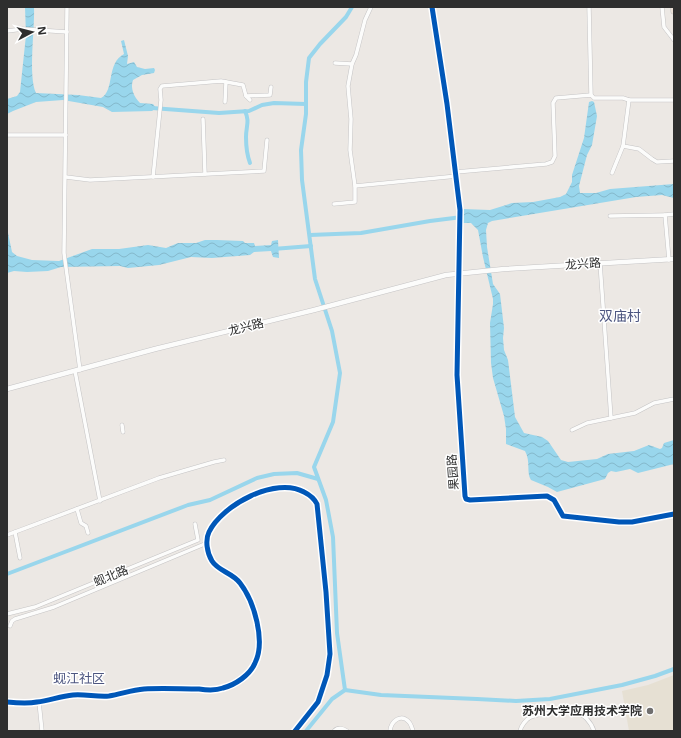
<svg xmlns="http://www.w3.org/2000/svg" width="681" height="738" font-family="'Open Sans','Noto Sans SC',sans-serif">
<defs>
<pattern id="water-waves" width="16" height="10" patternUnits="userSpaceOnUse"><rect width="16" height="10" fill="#99d6ec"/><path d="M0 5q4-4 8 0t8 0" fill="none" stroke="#84b8cb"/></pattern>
</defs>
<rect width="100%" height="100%" fill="#ece8e4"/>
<path fill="#e6e0d3" d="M674,675V731H629L622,691L648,685Z"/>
<g fill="url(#water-waves)">
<path d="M25,7H34C35,28 28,76 36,93L78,95L101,98C115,91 106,63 124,54L121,41L124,40L128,56L127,64L134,62L137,67L145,69L154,68L155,70L154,73L142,75L133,80C130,88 134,97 140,103L153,104L156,108L152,111L112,112L103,107L63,100L36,102L13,111L7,114V99L17,96L20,92L26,35Z"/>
<path d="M592,101L594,102L597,116L592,145L587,155L579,186L580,193H596L610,189L674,184V198L662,195L636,197L492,221L488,223L486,230L487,247L493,284L500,294L504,328L503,338L504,350L508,360L515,417L524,433L542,437L548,441L561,460L568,462L597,459L608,454L634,451L649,445L660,449L662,448L664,443L674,440V464L638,473L630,469L616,472L611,471L608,473L605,479L557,492L548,487L531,480C526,472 531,462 525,451L506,444V429L504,416L493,378L491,363L490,323L493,304V299L483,257L478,230L471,223H463L462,217L463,209L490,210L512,203L533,202L560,197L566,194L572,182V175L584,138L589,102Z"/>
<path d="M7,228L12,252L17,256L32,260L59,261L92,249H119L148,245L166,248L178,243H196L205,240H217L243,241L245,243H254L255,246L271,245L272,241L278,240L279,258L273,257L271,251L254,252L250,255L212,258L191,257L159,265L128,268L120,266L61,267L48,271L27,272L14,271L7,273Z"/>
</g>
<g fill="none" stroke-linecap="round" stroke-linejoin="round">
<g stroke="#99d6ec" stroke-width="4">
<path d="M152,108L219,113L249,111L262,105L274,103L306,104"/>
<path d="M245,111C250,122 246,126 246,137C246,146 247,155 250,163"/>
<path d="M310,235L361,233L430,221L462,217"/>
<path d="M273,249L311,246"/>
<path d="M7,574L188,505L210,500L257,478L274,474L297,473L318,479"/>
<path d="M345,690L337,633L333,537L326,500L314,467L333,422L340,373L332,331L315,279L302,180L301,150L306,114V82L309,58L320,44L346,17L352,7"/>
<path d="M306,731L332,699L345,690L381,695L477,699L516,701L550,699L622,685L655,676L674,669"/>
</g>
<g stroke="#c5c4c5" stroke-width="4.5">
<g id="street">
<path d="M67,7L64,253L80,370"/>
<path d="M371,7L365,20L356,55L352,64L348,86L351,119L350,150L355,186L457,176"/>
<path d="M432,7L447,104L460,210L457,375L465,496L466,499L470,500L547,496L554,500L563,516L619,522H632L674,514"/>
<path d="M589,7L591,95"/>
<path d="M662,7L664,27L674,40"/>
<path d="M7,31L23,29L67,32"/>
<path d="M335,63L352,64"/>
<path d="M246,96L270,95L271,87"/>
<path d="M629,100L623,146L639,149L652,159L657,162L674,161"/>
<path d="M225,102L226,82"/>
<path d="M203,119L205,174"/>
<path d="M7,135H66"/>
<path d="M456,172L546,164L552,162L555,156L553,103L556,98L591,95L594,98H623L629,100H674"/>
<path d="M612,173L623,146"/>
<path d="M66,177L90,180L264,171L267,140"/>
<path d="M153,177L161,100L160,89L162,86L221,81L243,85L246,96L250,100"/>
<path d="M334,204L355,202V186"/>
<path d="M665,215L674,214"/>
<path d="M610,216L665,215L669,260"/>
<path d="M600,263L611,418"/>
<path d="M75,371L100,501"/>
<path d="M122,425L123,432"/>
<path d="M572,430L587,423L635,413L654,403L674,399"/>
<path d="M77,509L81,523L86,526L88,533"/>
<path d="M15,532L20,558"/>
<path d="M7,535L159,478L214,462L224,460"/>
<path d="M7,614L35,607L198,540L195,524"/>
<path d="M10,626L12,621L15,619L54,607L207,543"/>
<path d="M7,702C17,703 27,704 37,702C49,701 60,696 73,695C85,694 97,697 109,696C121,694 132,690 144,689C162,688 181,689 199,689C206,690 215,691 223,688C235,685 250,675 255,663C266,641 254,601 240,583C233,573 218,571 212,561C207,553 205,540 209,532C222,505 276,476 304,492C310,495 314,498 317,504L326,592L330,654L327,675L318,702L295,731"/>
<path d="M39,702L42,731"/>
<path d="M334,731C338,727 343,728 347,731"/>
<path d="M390,731C391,721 401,713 409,722C411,724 412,728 413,731"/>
<path d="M520,731C521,726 526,719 531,717C541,713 565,710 575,712C584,714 591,722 594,731"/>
</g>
</g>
<g stroke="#c5c4c5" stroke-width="5.5">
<path id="secondary" d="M7,389L155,349L314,310L446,275L504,269L674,259"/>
</g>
<g stroke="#c6c5c4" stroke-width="7">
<path id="highway" d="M674,7V11"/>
</g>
<use href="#street" stroke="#fcfcfb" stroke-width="3.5"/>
<use href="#secondary" stroke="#fcfcfb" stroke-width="4.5"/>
<use href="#highway" stroke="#eadfd6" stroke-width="6"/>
<g stroke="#fff" stroke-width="8">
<g id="cycleway">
<path d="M432,7L447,104L460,210L457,375L465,496L466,499L470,500L547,496L554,500L563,516L619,522H632L674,514"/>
<path d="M7,702C17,703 27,704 37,702C49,701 60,696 73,695C85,694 97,697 109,696C121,694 132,690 144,689C162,688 181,689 199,689C206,690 215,691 223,688C235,685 250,675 255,663C266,641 254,601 240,583C233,573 218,571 212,561C207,553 205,540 209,532C222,505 276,476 304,492C310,495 314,498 317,504L326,592L330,654L327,675L318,702L295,731"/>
</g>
</g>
<use href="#cycleway" stroke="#0057b8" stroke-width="5"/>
</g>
<circle fill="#706f6e" stroke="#fff" stroke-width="1.5" cx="650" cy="711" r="4"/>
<g text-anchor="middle" stroke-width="3" stroke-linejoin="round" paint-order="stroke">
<g font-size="12" fill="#2e2e2e" stroke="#fff">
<text transform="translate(583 264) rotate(-4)" y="4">龙兴路</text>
<text transform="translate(246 327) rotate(-14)" y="4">龙兴路</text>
<text transform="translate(453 472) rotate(-94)" y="4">果园路</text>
<text transform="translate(111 576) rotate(-22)" y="4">蚬北路</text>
</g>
<g font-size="12" font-weight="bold" fill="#2e2e2e" stroke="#fff" text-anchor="end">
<text x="642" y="715">苏州大学应用技术学院</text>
</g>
<g font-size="13" fill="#4d5680" stroke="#fff">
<text x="79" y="683">蚬江社区</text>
</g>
<g font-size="14" fill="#4d5680" stroke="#fff">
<text x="620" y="321">双庙村</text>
</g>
</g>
<rect width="681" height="738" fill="none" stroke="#2e2e2e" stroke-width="16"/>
<g transform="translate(32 32) rotate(83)" stroke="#ffffff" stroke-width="3" paint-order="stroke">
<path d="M0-3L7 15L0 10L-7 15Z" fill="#2e2e2e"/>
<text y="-6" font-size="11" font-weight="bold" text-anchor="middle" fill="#2e2e2e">N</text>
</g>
</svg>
